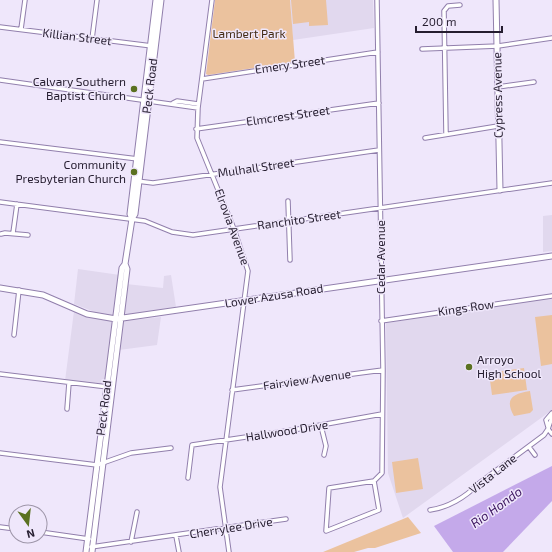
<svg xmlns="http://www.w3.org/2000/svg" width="552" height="552" viewBox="0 0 552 552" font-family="'Exo 2',sans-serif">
	<rect width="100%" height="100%" fill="#efe7fb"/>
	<!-- built -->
	<path fill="#e1d8ee" d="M290,0H373L374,28L293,40Z
		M552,215V251L543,252V216Z
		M78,269L120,275L115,317L100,314L74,304Z
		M171,275L176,307L123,315L126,284L163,288L164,276Z
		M552,298V410L403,518L388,473L386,323Z
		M74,311L93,318L114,322L106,386L65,381Z
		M161,317L157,345L119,350L123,321Z"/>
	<!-- green -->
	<path fill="#ebc29e" d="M215,0H290L295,62L208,75L206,74Z
		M291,0H326L328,25L309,26V22L293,24Z
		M552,315V364L541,366L535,317Z
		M524,368L527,390L492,395L489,373Z
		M530,391L533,410L530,413L514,416C504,398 513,394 530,391Z
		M418,458L423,489L396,493L392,462Z
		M408,517L421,533L375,548H368L354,552H323Z"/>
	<!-- water -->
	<path fill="#c4a9ea" d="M552,466V501L503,552H453L434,526Z"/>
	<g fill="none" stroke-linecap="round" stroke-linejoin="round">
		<defs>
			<path id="street" d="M212,0L198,108L197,138L234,229L248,271L220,487L229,552
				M0,27L152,46
				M21,29L25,0
				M92,39L97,0
				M422,49L498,46L552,38
				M202,79L378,52
				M0,80L198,108
				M498,87L534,82
				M173,103L177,101L198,104
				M196,129L379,103
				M446,133L444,11L448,6L460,5
				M425,138L498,126
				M0,142L138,159
				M137,181L153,183L379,150
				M288,201L290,260
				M0,202L145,221L172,232L193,235L552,183
				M13,233L17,204
				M1,234L5,233L28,235
				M381,321L552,296
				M14,335L19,290
				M0,374L108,387
				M232,390L383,370
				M67,409L69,383
				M321,426L326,446L324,455
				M548,427L546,420L552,413
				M548,429L552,434
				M529,447L535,455
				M0,453L97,465L131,453L171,448
				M188,478L192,445L293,430L382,414
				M374,481L382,473L383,370L377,0
				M374,481L379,510L326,531L329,488Z
				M430,510C447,508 466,497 478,484L544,435L548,429L552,417
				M0,527L16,529
				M40,532L89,539
				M176,536L179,552
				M131,542L137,512
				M91,547L286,519"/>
			<path id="secondary" d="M496,0L500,190
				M132,219L130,214L156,0
				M0,288L43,295L87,314L116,319L552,256
				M86,552L122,268L125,264L132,219L135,214L161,0
				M92,552L127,269L125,264"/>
		</defs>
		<!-- street casing -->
		<use href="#street" stroke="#917fac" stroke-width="5.5"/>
		<!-- secondary casing -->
		<use href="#secondary" stroke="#917fac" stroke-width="7"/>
		<!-- street -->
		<use href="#street" stroke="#fff" stroke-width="3.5"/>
		<!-- secondary -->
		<use href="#secondary" stroke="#fff" stroke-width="5"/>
	</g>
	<!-- markers -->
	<g fill="#5b7121" stroke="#efe7fb" stroke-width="1.5">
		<circle cx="134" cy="89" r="4"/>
		<circle cx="134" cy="172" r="4"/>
		<circle cx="469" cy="367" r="4"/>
	</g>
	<g text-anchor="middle" stroke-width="3" stroke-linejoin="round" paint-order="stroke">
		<!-- park labels -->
		<g font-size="12" fill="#442c15" stroke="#efe7fb">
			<text x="249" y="38">Lambert Park</text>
		</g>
		<!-- street labels -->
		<g font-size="12" fill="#251d2f" stroke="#efe7fb">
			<text transform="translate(77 37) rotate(7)" y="4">Killian Street</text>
			<text transform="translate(290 65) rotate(-8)" y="4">Emery Street</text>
			<text transform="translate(150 86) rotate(-83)" y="4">Peck Road</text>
			<text transform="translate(498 95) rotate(-91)" y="4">Cypress Avenue</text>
			<text transform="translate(288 116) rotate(-8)" y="4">Elmcrest Street</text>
			<text transform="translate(256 168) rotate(-8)" y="4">Mulhall Street</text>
			<text transform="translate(299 220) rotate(-8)" y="4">Ranchito Street</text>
			<text transform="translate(232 227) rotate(70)" y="4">Elrovia Avenue</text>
			<text transform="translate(381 257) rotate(-90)" y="4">Cedar Avenue</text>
			<text transform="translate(274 296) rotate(-9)" y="4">Lower Azusa Road</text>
			<text transform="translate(466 308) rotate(-8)" y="4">Kings Row</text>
			<text transform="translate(307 380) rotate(-8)" y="4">Fairview Avenue</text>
			<text transform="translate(104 408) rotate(-83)" y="4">Peck Road</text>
			<text transform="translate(287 431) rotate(-9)" y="4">Hallwood Drive</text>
			<text transform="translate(493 474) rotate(-38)" y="4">Vista Lane</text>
			<text transform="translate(231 528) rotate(-9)" y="4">Cherrylee Drive</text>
		</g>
		<!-- poi labels -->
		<g font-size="12" fill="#251d2f" stroke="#efe7fb" text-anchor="end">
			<text x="126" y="86">Calvary Southern<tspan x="126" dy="14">Baptist Church</tspan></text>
			<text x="126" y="169">Community<tspan x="126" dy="14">Presbyterian Church</tspan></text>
			<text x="477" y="364" text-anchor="start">Arroyo<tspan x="477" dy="14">High School</tspan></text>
		</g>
		<!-- water labels -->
		<g font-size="13" font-style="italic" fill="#3c1560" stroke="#efe7fb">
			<text transform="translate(496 507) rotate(-36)" y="5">Rio Hondo</text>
		</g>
	</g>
	<!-- north arrow -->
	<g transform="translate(28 524) rotate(165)"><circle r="19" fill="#efe7fb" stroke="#9e96a9"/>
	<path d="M0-3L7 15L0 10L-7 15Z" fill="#5b7121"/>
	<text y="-6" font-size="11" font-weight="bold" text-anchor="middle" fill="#251d2f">N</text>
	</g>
	<!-- scale -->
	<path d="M416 26v6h86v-6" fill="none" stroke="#251d2f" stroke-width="2"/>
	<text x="422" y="26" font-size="12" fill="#251d2f" stroke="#efe7fb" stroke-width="3" paint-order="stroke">200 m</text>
</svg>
